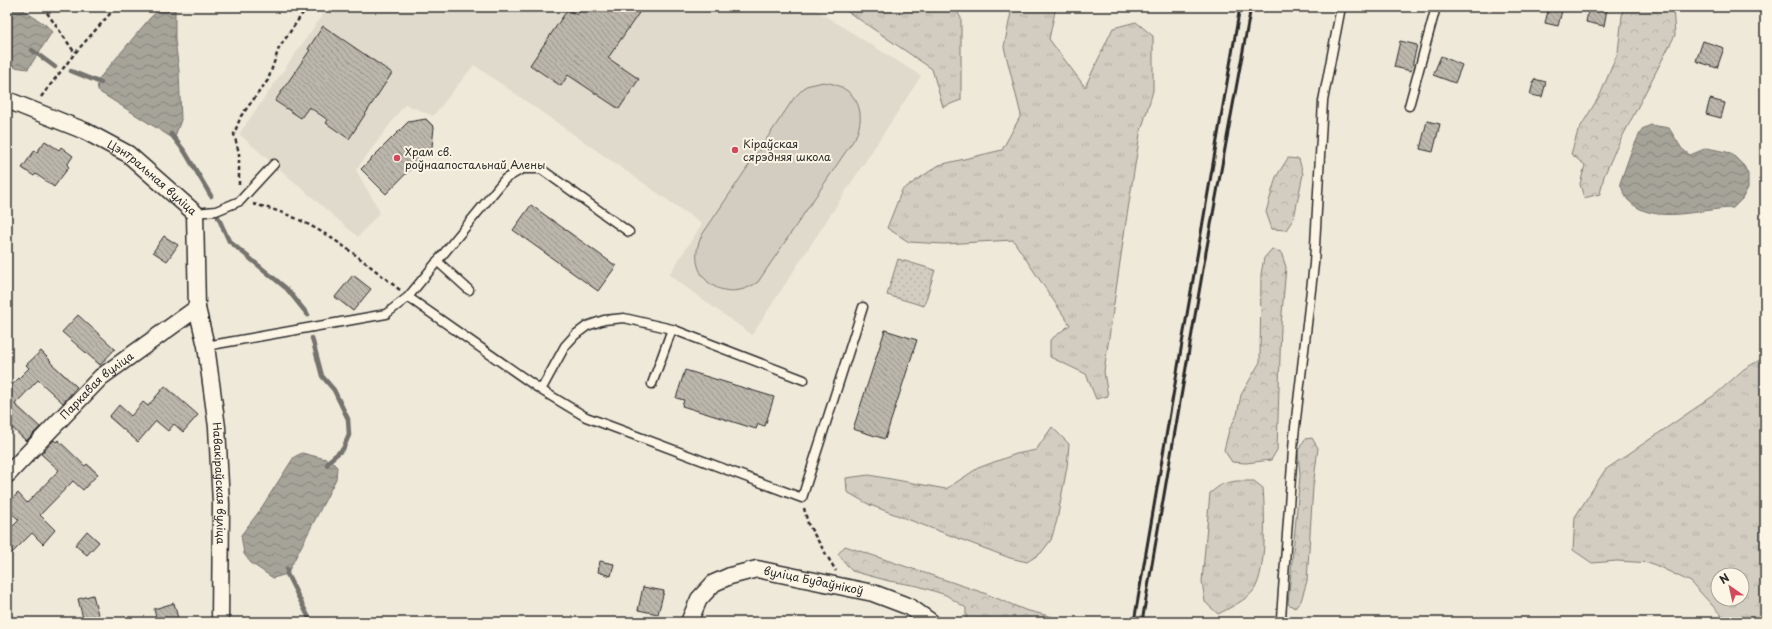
<svg xmlns="http://www.w3.org/2000/svg" width="1772" height="629" viewBox="0 0 1772 629" font-family="'Playpen Sans',sans-serif">
	<defs>
		<pattern id="grass-tufts" width="24" height="20" patternUnits="userSpaceOnUse"><rect width="24" height="20" fill="#d2cdc0"/><path d="M3 7l-1-3M5 7V3M7 7l1-3M15 17l-1-3M17 17v-4M19 17l1-3" fill="none" stroke="#b4b0a5"/></pattern>
		<pattern id="forest-crowns" width="20" height="18" patternUnits="userSpaceOnUse"><rect width="20" height="18" fill="#d2cdc0"/><path d="M2 6a3 3 0 1 1 6 0M12 15a3 3 0 1 1 6 0" fill="none" stroke="#b4b0a5"/></pattern>
		<pattern id="park-dots" width="8" height="8" patternUnits="userSpaceOnUse"><rect width="8" height="8" fill="#d2cdc0"/><path d="M2 2h.1M6 6h.1" fill="none" stroke="#b4b0a5" stroke-width="1.8" stroke-linecap="round"/></pattern>
		<pattern id="water-waves" width="16" height="10" patternUnits="userSpaceOnUse"><rect width="16" height="10" fill="#a6a399"/><path d="M0 5q4-4 8 0t8 0" fill="none" stroke="#87857d"/></pattern>
		<pattern id="building-back-hatch" width="6" height="6" patternUnits="userSpaceOnUse"><rect width="6" height="6" fill="#bcb7ac"/><path d="M-1 5l2 2M0 0l6 6M5-1l2 2" fill="none" stroke="#99958c"/></pattern>
	</defs>
	<rect width="100%" height="100%" fill="#efe9da"/>
	<filter id="ink" filterUnits="userSpaceOnUse"><feTurbulence type="fractalNoise" baseFrequency=".025" numOctaves="2"/><feDisplacementMap in="SourceGraphic" scale="8" xChannelSelector="R" yChannelSelector="G"/><feConvolveMatrix kernelMatrix="1 2 1 2 8 2 1 2 1" color-interpolation-filters="sRGB"/></filter>
	<g filter="url(#ink)">
		<!-- built -->
		<path fill="#e0dacc" d="M328,7H811L921,76L752,335L669,275L702,224L474,65L433,116L405,104L356,170L380,212L358,237L239,134Z"/>
		<!-- grass -->
		<path fill="url(#grass-tufts)" stroke="#7e7c76" fill-rule="evenodd" d="M841,7H954L961,18V100L943,107L932,69Z
			M1012,7H1056L1049,39L1085,87L1113,28L1136,22L1153,36V91L1140,134L1125,228L1104,372L1108,396L1096,399L1086,374L1050,357V340L1070,325L1013,240L944,244L909,242L887,228L902,190L939,165L1002,150L1021,115L1004,47Z
			M1765,357V622H1725L1721,615L1691,582L1651,563L1617,561L1592,563L1573,550L1575,517L1605,470L1716,394L1744,369ZM1718,575H1742V599H1718Z
			M1052,427L1069,444L1067,467L1057,520L1051,540L1041,553L1027,562L1010,558L870,505L847,492L846,478L869,475L946,489L978,468L1016,454L1036,450Z
			M1236,481H1254L1263,488C1265,512 1267,570 1254,590C1248,599 1228,609 1218,614L1205,602L1202,581L1210,493L1222,484Z"/>
		<!-- forest -->
		<path fill="url(#forest-crowns)" stroke="#7e7c76" d="M1623,7H1673L1675,35L1615,151L1604,176L1600,194L1584,198L1580,184L1585,165L1571,154L1578,131L1600,95L1618,52Z
			M1288,158L1299,159L1303,174L1294,218L1286,230L1272,229L1266,212L1276,177Z
			M1272,249L1281,252L1286,267L1281,325L1277,450L1271,460L1246,463L1232,462L1224,450L1229,430L1237,415L1241,395L1260,362L1261,274L1264,258Z
			M1312,438L1318,448L1313,487L1307,581L1301,601L1295,608L1288,604L1300,476L1298,451L1305,439Z
			M845,546L984,593L1025,610L1053,617L1059,622H966V608L946,595L918,586L889,581L852,571L838,554Z"/>
		<!-- park -->
		<path fill="url(#park-dots)" stroke="#7e7c76" d="M898,259L935,270L924,306L887,295Z"/>
		<!-- garden -->
		<path fill="#d2cdc0" stroke="#7e7c76" d="M823,82C854,85 869,110 855,138L758,282C722,307 682,275 702,235L794,98L806,86Z"/>
		<!-- water -->
		<path fill="url(#water-waves)" stroke="#75736d" d="M7,7H18L46,25L52,32L28,69L7,66Z
			M162,7H175V40L179,71L181,120L174,139L98,91L97,81L150,18Z
			M1651,125L1669,128L1682,149L1690,155L1707,148L1731,153L1744,166L1748,174V188L1742,199L1733,208C1702,208 1653,227 1628,200C1624,196 1622,188 1620,183L1631,152L1642,129Z
			M302,453L330,460L337,467L336,479L287,574L273,578L251,563L244,554L241,535L258,513L294,457Z"/>
		<g fill="none" stroke-linecap="round" stroke-linejoin="round">
			<!-- stream -->
			<path stroke="#75736d" stroke-width="4.5" d="M32,50L55,67
				M71,71L101,83
				M171,134L185,152L211,196
				M218,217L229,241L287,289L308,315
				M312,338L322,376L334,390L348,419L349,435L343,449L330,460L327,465
				M287,569V574L311,622"/>
		</g>
		<!-- building -->
		<path fill="url(#building-back-hatch)" stroke="#2b2b2b" d="M582,7H643L608,58L639,79L619,109L568,75L561,86L530,65L568,9L577,15Z
			M1549,7H1563L1558,26L1545,23Z
			M1589,7L1607,9L1604,26L1586,22Z
			M323,26L392,73L349,139L326,123L328,120L309,107L301,118L275,101L310,50L308,49Z
			M1400,41L1417,45L1411,71L1394,67Z
			M1703,41L1724,48L1717,68L1696,61Z
			M1441,56L1462,65L1455,83L1433,75Z
			M1534,79L1546,82L1542,97L1530,95Z
			M1710,99L1725,103L1721,118L1706,114Z
			M426,119L434,127L432,147L386,194L361,169L408,122Z
			M1427,121L1440,124L1433,152L1420,149Z
			M45,141L59,150L61,147L73,156L67,165L69,167L54,187L36,174L34,176L22,168L35,150L37,152Z
			M531,205L616,266L598,291L513,230Z
			M164,236L178,245L167,261L153,252Z
			M353,275L371,289L353,311L335,297Z
			M78,315L115,349L100,365L62,332Z
			M885,330L917,340L885,439L853,429Z
			M41,351L51,361L50,362L77,387L63,403L38,380L15,404L40,427L26,441L7,423V390L29,368L26,365Z
			M685,370L774,397L765,426L758,424L756,429L682,406L684,400L676,398Z
			M165,386L198,415L183,432L174,424L168,431L156,421L138,442L109,417L119,405L131,416L143,402L148,406Z
			M54,440L56,442L58,440L85,466L87,464L98,474L83,490L73,481L40,515L55,530L43,544L32,533L7,558V532L19,520L7,509V504L18,493L27,503L59,470L41,454Z
			M87,531L99,542L87,555L75,545Z
			M600,561L614,564L611,576L598,572Z
			M643,587L664,591L658,614L638,610Z
			M93,595L100,622H84L78,599Z
			M174,603L179,622H157L154,609Z"/>
		<g fill="none" stroke-linecap="round" stroke-linejoin="round">
			<defs>
				<path id="lane" d="M1409,106L1436,7
					M195,213L216,211L240,201L274,164
					M437,261L469,290
					M408,297L541,390L586,417L802,498L863,307
					M206,346L386,314L408,297L505,179L522,169H541L629,232
					M652,384L672,329
					M541,390L565,346L575,335L587,326L604,320L624,318L672,329L804,380
					M1280,622L1281,618L1294,436L1314,264L1323,101L1341,7"/>
				<g id="street">
					<path id="s1" d="M7,100L85,131L128,154L195,213L197,308L206,346L217,427L221,504L220,622"/>
					<path id="s2" d="M7,475L101,377L197,308"/>
					<path id="s3" d="M689,622L699,599L714,583L730,576L757,569L873,593L910,607L931,622"/>
				</g>
			</defs>
			<!-- lane casing -->
			<use href="#lane" stroke="#2b2b2b" stroke-width="11"/>
			<!-- street casing -->
			<use href="#street" stroke="#2b2b2b" stroke-width="19"/>
			<!-- path -->
			<path stroke="#2b2b2b" stroke-width="2.5" stroke-dasharray="4 3" stroke-linecap="butt" d="M43,7L75,53
				M41,97L75,53L116,7
				M239,185V153L234,134L241,116L268,80L279,48L307,7
				M253,204C314,218 352,252 400,290
				M804,508L808,524L836,571"/>
			<!-- lane -->
			<use href="#lane" stroke="#fcf5e5" stroke-width="8"/>
			<!-- street -->
			<use href="#street" stroke="#fcf5e5" stroke-width="16"/>
			<!-- rail -->
			<path stroke="#2b2b2b" stroke-width="3" d="M1134,622L1240,7
				M1142,622L1206,252L1251,7"/>
		</g>
	</g>
	<!-- markers -->
	<g fill="#d1495b" stroke="#fcf5e5" stroke-width="1.5">
		<circle cx="735" cy="150" r="4"/>
		<circle cx="397" cy="158" r="4"/>
	</g>
	<g text-anchor="middle" stroke-width="4" stroke-linejoin="round" paint-order="stroke">
		<!-- poi labels -->
		<g font-size="11" fill="#2b2b2b" stroke="#fcf5e5" text-anchor="start">
			<text x="743" y="148">Кіраўская<tspan x="743" dy="13">сярэдняя школа</tspan></text>
			<text x="405" y="156">Храм св.<tspan x="405" dy="13">роўнаапостальнай Алены</tspan></text>
		</g>
		<!-- street labels -->
		<g font-size="11" fill="#2b2b2b" stroke="#fcf5e5">
			<text dy="4" stroke="none"><textPath href="#s1" startOffset="166">Цэнтральная вуліца</textPath></text>
			<text dy="4" stroke="none"><textPath href="#s2" startOffset="127">Паркавая вуліца</textPath></text>
			<text dy="4" stroke="none"><textPath href="#s1" startOffset="494">Навакіраўская вуліца</textPath></text>
			<text dy="4" stroke="none"><textPath href="#s3" startOffset="150">вуліца Будаўнікоў</textPath></text>
		</g>
	</g>
	<!-- margin -->
	<rect width="1772" height="629" fill="none" stroke="#fcf5e5" stroke-width="24"/>
	<rect x="12" y="12" width="1748" height="605" fill="none" stroke="#2b2b2b" stroke-width="1.5" filter="url(#ink)"/>
	<!-- north arrow -->
	<g transform="translate(1730 587) rotate(326)"><circle r="19" fill="#fcf5e5" stroke="#a8a49b"/>
	<path d="M0-3L7 15L0 10L-7 15Z" fill="#d1495b"/>
	<text y="-6" font-size="11" font-weight="bold" text-anchor="middle" fill="#2b2b2b">N</text>
	</g>
</svg>
